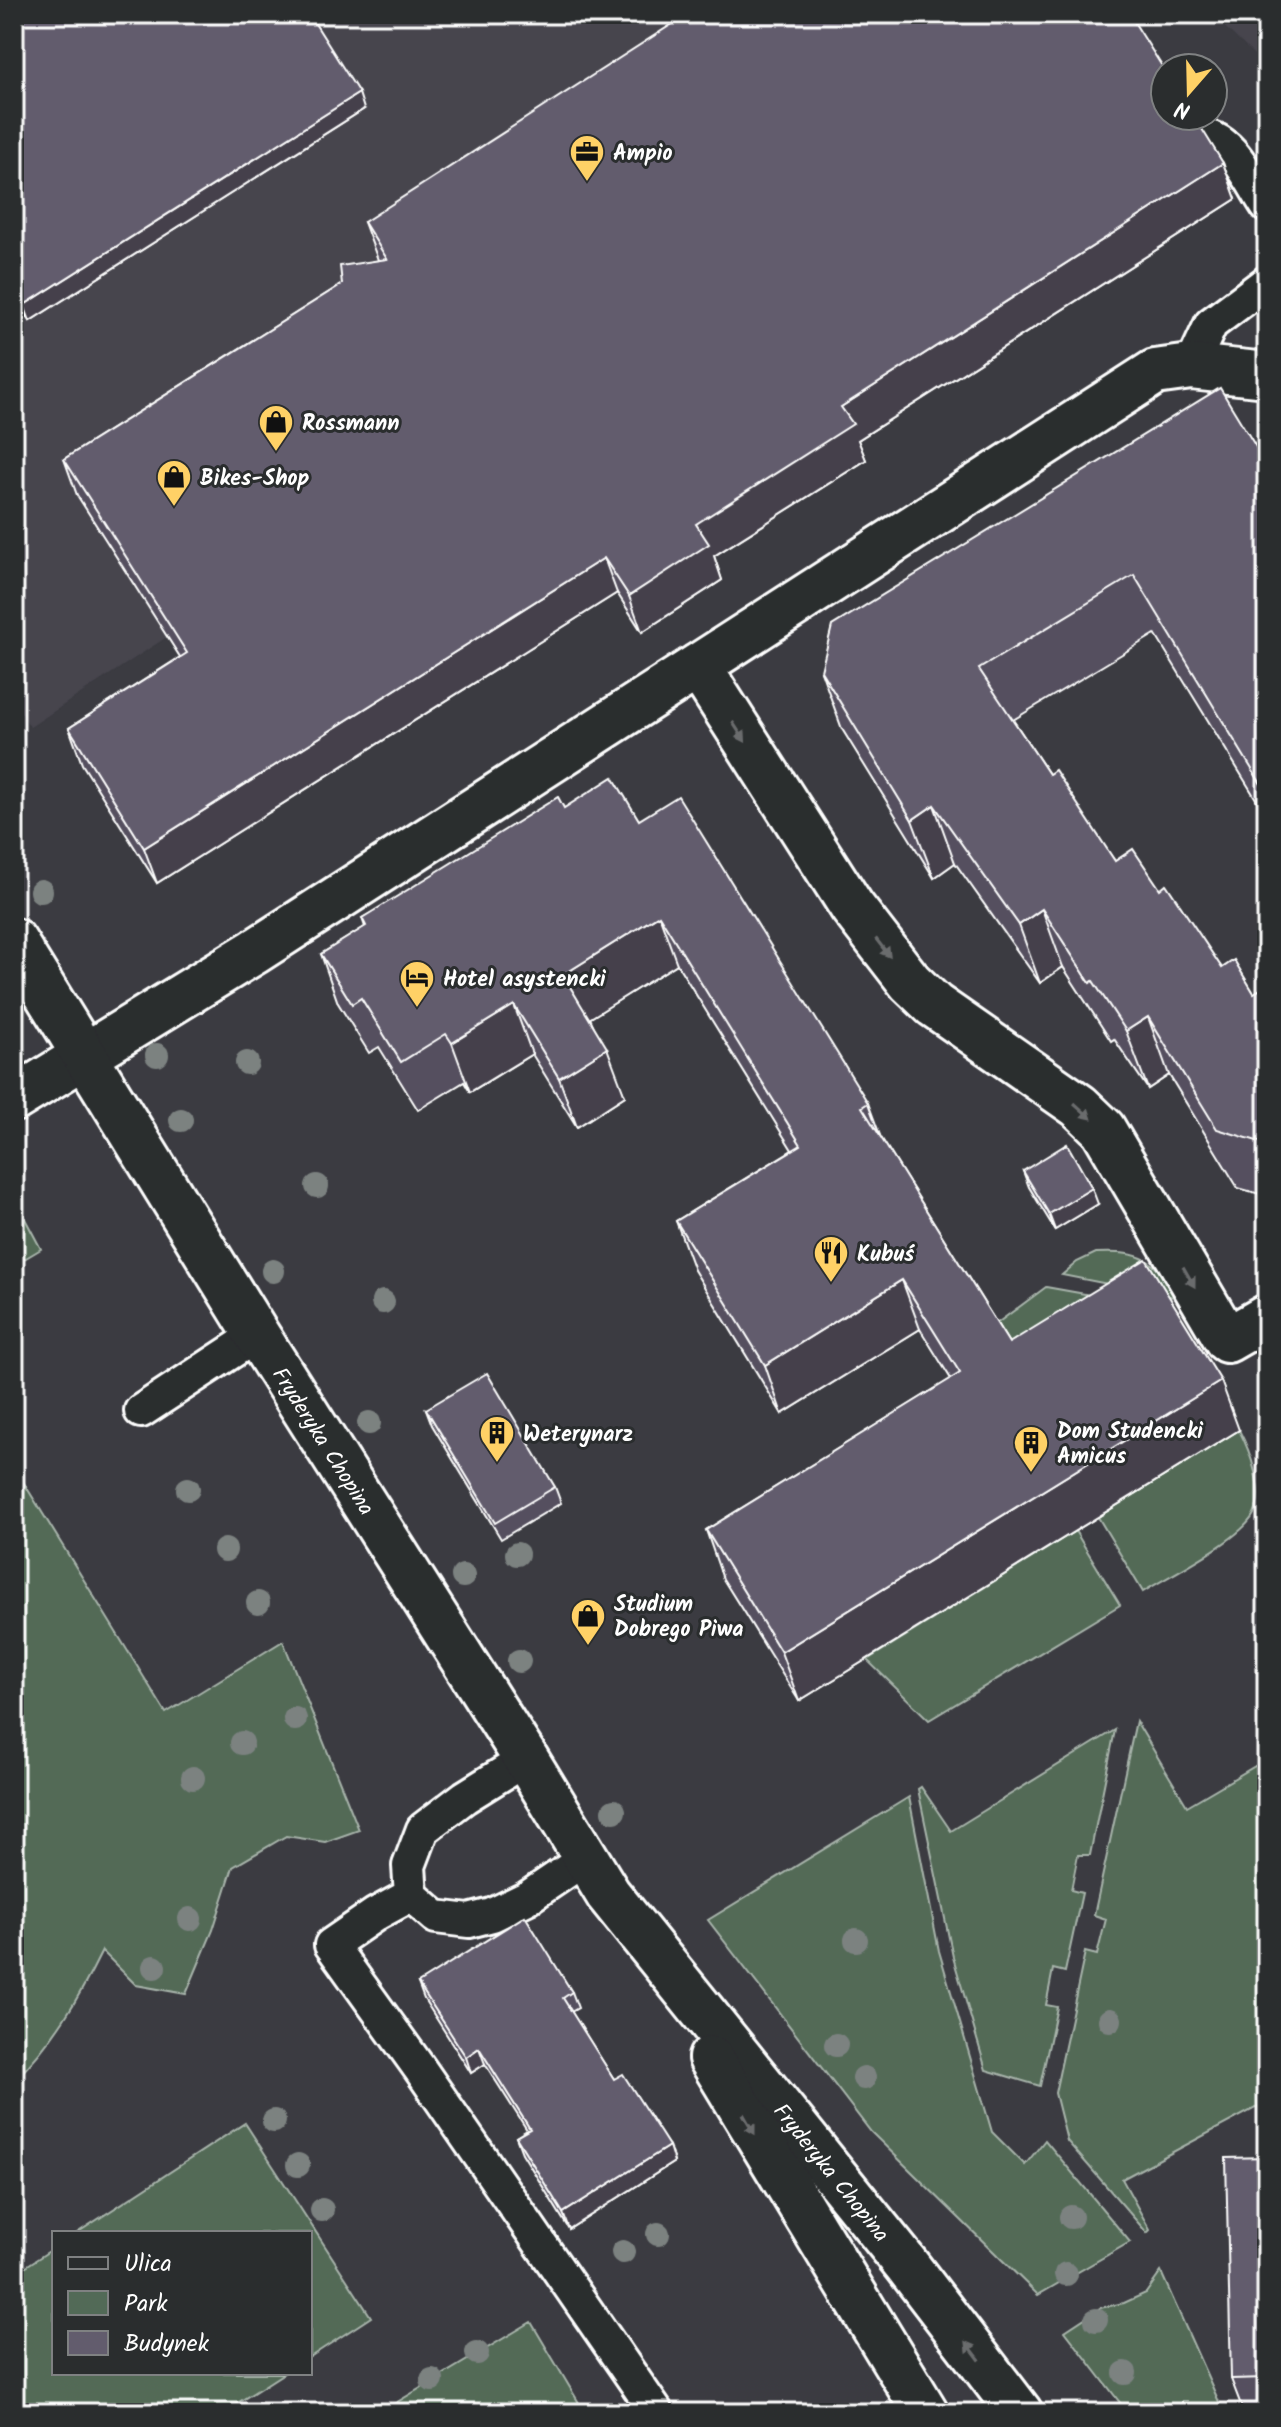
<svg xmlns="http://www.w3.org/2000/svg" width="1281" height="2427" viewBox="0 0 1281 2427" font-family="Kalam,sans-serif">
	<rect width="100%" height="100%" fill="#3b3b41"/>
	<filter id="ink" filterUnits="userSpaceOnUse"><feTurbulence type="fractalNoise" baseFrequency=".0125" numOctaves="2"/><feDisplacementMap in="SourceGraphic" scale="16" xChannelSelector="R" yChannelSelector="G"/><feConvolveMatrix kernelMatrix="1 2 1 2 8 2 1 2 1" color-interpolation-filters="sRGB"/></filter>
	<g filter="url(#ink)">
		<!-- built -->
		<path fill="#47454e" d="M14,14H1161L637,327L30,727L14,701Z
			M1211,14H1267V67Z"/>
		<!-- green -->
		<path fill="#526a57" stroke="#a8b4ab" stroke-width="2" d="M14,1198L41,1249L14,1265Z
			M1096,1253C1145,1251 1153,1259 1179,1298L1062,1275L1077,1262Z
			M1046,1287L1163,1308L1026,1392L988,1330Z
			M1239,1430C1250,1451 1265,1491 1254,1514C1241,1540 1170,1575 1143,1592L1098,1517Z
			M14,1467L166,1713L283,1641L359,1830L325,1842L286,1836L233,1867L213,1930L186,1994L136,1985L102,1951C78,2000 53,2042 14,2081Z
			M1069,1521L1120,1605L929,1720L867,1660L1053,1545Z
			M1136,1721L1187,1806L1267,1759V2102L1122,2179L1150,2230L1147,2233L1067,2141L1055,2093L1085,1952L1097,1955L1106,1919L1094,1915Z
			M1115,1730L1090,1855H1078L1071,1890L1082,1893L1065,1972L1053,1969L1046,2005L1057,2007L1040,2086L986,2070L953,1957L918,1789L921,1787L951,1831Z
			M909,1797L939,1951L992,2132L1025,2165L1045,2140L1130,2242L1038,2295L871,2132L708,1920Z
			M245,2123L371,2317L310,2357V2233H77Z
			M54,2248V2373H284L222,2413H14V2274Z
			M1161,2272L1224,2413H1128L1065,2331L1100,2308L1124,2303L1146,2293Z
			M531,2322L585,2413H379Z"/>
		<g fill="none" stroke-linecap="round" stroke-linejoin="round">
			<defs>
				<path id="service" d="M1196,135C1231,133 1250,181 1267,206
					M1191,367L1211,324L1267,282
					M141,1411L257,1335
					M526,1759L465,1797L423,1829L409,1866L411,1895L436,1917L469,1921L492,1915L527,1898L586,1858
					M411,1895L376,1914L331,1945L420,2069L657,2413"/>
				<path id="minor" d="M698,666L852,907L910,982L934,1005L1079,1106L1103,1129L1227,1340L1267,1317
					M14,1099L254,952L1155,372L1191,367L1267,375"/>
				<g id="tertiary">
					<path id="s1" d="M14,941L257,1335L526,1759L608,1894L906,2264L1020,2413"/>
					<path d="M711,2058L926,2413"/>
				</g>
			</defs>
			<!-- service casing -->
			<use href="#service" stroke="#fff" stroke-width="38"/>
			<!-- minor casing -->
			<use href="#minor" stroke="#fff" stroke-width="50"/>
			<!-- tertiary casing -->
			<use href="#tertiary" stroke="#fff" stroke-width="50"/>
			<!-- service -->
			<use href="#service" stroke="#2a2d2e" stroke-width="32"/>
			<!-- minor -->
			<use href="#minor" stroke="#2a2d2e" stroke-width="44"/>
			<!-- tertiary -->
			<use href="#tertiary" stroke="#2a2d2e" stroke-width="44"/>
		</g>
		<!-- trees -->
		<g fill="#7c8280">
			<circle cx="41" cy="891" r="12"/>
			<circle cx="157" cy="1055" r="12"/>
			<circle cx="247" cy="1063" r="12"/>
			<circle cx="181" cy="1120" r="12"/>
			<circle cx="317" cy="1186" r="12"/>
			<circle cx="273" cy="1271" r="12"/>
			<circle cx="383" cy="1302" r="12"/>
			<circle cx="369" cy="1423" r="12"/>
			<circle cx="188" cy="1489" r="12"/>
			<circle cx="225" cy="1550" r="12"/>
			<circle cx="517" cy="1554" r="12"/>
			<circle cx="463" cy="1576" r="12"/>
			<circle cx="258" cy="1603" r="12"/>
			<circle cx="519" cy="1661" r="12"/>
			<circle cx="295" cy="1719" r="12"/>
			<circle cx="242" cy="1743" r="12"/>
			<circle cx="193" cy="1778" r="12"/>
			<circle cx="614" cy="1811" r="12"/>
			<circle cx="190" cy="1919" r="12"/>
			<circle cx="856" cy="1940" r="12"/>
			<circle cx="154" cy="1967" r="12"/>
			<circle cx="1110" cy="2020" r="12"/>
			<circle cx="836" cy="2045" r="12"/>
			<circle cx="864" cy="2078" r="12"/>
			<circle cx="274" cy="2121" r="12"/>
			<circle cx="298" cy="2165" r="12"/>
			<circle cx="322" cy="2210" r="12"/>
			<circle cx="1071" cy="2217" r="12"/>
			<circle cx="658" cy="2234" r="12"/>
			<circle cx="623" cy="2252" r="12"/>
			<circle cx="1066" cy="2274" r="12"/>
			<circle cx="1096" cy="2320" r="12"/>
			<circle cx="477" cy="2353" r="12"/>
			<circle cx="1125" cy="2373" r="12"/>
			<circle cx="432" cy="2380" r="12"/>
		</g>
		<!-- wall -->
		<path fill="#544f5e" stroke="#fff" stroke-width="2" d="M14,14L364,109L30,321L14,296Z
			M1165,116H1185L1186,120L1223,163L1236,199L858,440L866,460L714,556L722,580L642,632L617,593L157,883L82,764L69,728L180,657L77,495L64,459L342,284L378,260L364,222Z
			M1267,465V817L1155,634L1013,720L1049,774L1115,861L1160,889L1222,968L1254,993L1267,994V1196L1238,1188L1169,1075L1148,1089L1114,1039L1111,1041L1063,967L1040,983L955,863L934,878L842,729L821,671Z
			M564,808L639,820L868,1103L881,1138L1009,1343L1239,1430L799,1701L723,1579L706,1530L951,1379L920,1329L782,1414L694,1270L676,1221L792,1150L677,964L590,1018L625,1096L577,1127L532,1054L470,1092L464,1082L418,1110L379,1047L369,1053L338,1003L321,954L365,927L362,918Z
			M1023,1171L1098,1204L1055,1230L1029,1187Z
			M426,1409L555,1487L561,1503L501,1539L432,1425Z
			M418,1983L572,1992L578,2008L571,2012L614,2079L669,2146L674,2162L569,2229L522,2153L516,2137L527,2130L485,2064L471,2073L424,1999Z
			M1267,2157V2413H1244L1231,2379Z"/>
		<!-- shaded-wall -->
		<path fill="#45404c" stroke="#fff" stroke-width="2" d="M359,93L364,109L30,321L24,305Z
			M1223,163L1236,199L858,440L866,460L714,556L722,580L642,632L629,596L696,524L841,407Z
			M604,558L617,593L157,883L144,848Z
			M934,805L955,863L934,878L912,820Z
			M1042,909L1063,967L1040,983L1019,925Z
			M659,915L677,964L581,1024L563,975Z
			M514,1005L532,1054L470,1092L452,1043Z
			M1148,1017L1169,1075L1148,1089L1126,1031Z
			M607,1048L625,1096L577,1127L559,1078Z
			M1092,1188L1098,1204L1055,1230L1049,1214Z
			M902,1280L920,1329L782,1414L765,1365Z
			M1221,1381L1239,1430L799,1701L781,1652Z
			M479,2048L485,2064L471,2073L466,2057Z
			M669,2146L674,2162L569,2229L563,2213Z"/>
		<!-- building -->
		<path fill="#625c6d" stroke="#fff" stroke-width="2" d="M14,14H309L359,93L24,305L14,289Z
			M688,14H1129L1165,71V116H1175L1199,124L1223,163L841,407L853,424L696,524L709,544L629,596L604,558L144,848L69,728L187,653L64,459L342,284L340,266L387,259L364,222Z
			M1220,388L1267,465V794L1134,575L979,669L1049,774L1055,770L1115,861L1133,849L1160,889L1166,884L1222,968L1234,960L1254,993L1262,988L1267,994V1138L1260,1142L1217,1129L1148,1017L1126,1031L1093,981L1090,983L1042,909L1019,925L934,805L912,820L821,671L832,626Z
			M613,777L639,820L678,796L868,1103L862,1107L1009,1343L1146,1259L1221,1381L781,1652L706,1530L960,1373L902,1280L765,1365L676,1221L801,1145L659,915L563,975L607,1048L559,1078L514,1005L452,1043L446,1034L401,1062L361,998L352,1004L321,954L366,926L362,918L558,797L564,808Z
			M1067,1144L1092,1188L1049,1214L1023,1171Z
			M487,1373L555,1487L495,1523L426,1409Z
			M525,1916L572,1992L563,1998L614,2079L623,2074L669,2146L563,2213L516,2137L530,2129L479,2048L466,2057L418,1983Z
			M1267,2157V2378L1231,2379L1226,2158Z"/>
		<!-- one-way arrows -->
		<defs><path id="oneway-solid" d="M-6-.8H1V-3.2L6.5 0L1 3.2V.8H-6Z" transform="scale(2)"/></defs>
		<g fill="#6a6c6d">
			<use href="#oneway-solid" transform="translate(739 732) rotate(57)"/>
			<use href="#oneway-solid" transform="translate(883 948) rotate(52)"/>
			<use href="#oneway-solid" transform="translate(1083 1111) rotate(42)"/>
			<use href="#oneway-solid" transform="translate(1189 1277) rotate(60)"/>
			<use href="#oneway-solid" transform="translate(749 2124) rotate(60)"/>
			<use href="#oneway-solid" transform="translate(973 2351) rotate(-127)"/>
		</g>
	</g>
	<!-- icons -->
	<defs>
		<symbol id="office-pin" viewBox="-11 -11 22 30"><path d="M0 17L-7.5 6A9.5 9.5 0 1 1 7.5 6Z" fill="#ffd166" stroke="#2a2d2e"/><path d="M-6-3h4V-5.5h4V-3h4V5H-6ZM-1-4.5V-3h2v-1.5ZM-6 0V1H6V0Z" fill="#111"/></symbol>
		<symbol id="shop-pin" viewBox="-11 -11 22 30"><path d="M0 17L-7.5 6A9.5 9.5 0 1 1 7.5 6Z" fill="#ffd166" stroke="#2a2d2e"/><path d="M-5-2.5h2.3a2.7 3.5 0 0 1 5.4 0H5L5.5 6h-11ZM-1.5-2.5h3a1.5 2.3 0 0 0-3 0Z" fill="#111"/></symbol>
		<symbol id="hotel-pin" viewBox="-11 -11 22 30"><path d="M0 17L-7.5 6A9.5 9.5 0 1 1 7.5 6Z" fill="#ffd166" stroke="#2a2d2e"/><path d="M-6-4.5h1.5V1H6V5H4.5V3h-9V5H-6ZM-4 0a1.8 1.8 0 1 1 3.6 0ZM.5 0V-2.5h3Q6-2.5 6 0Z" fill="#111"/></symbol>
		<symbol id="restaurant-pin" viewBox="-11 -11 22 30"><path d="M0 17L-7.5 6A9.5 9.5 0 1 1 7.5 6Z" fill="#ffd166" stroke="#2a2d2e"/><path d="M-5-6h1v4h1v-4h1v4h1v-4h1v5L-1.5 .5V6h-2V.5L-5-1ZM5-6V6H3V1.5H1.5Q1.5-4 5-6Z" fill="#111"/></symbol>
		<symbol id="building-pin" viewBox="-11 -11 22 30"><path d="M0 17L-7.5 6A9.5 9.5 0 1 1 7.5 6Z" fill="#ffd166" stroke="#2a2d2e"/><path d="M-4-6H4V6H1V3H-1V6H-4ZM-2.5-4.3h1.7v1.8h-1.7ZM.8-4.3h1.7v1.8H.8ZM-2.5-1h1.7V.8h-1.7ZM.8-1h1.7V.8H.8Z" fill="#111"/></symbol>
	</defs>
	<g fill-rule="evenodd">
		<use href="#office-pin" x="567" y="132" width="40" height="54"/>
		<use href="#shop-pin" x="256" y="402" width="40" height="54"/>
		<use href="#shop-pin" x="154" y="457" width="40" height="54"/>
		<use href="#hotel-pin" x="397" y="958" width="40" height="54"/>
		<use href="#restaurant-pin" x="811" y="1233" width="40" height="54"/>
		<use href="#building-pin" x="477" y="1413" width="40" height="54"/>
		<use href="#building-pin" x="1011" y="1423" width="40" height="54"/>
		<use href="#shop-pin" x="568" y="1596" width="40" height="54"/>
	</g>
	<g text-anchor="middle" stroke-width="6" stroke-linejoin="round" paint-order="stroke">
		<!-- poi labels -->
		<g font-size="22" font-weight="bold" fill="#fff" stroke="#2a2d2e" text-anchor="start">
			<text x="613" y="160">Ampio</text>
			<text x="302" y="430">Rossmann</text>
			<text x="200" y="485">Bikes-Shop</text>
			<text x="443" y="986">Hotel asystencki</text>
			<text x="857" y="1261">Kubuś</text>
			<text x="1057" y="1438">Dom Studencki<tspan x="1057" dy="25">Amicus</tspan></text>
			<text x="523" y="1441">Weterynarz</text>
			<text x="614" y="1611">Studium<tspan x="614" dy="25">Dobrego Piwa</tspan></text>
		</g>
		<!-- street labels -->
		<g font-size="22" fill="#fff" stroke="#2a2d2e">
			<text dy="8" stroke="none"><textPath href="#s1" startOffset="588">Fryderyka Chopina</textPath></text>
			<text dy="8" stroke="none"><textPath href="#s1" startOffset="1480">Fryderyka Chopina</textPath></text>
		</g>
	</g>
	<!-- margin -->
	<rect width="1281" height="2427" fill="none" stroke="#2a2d2e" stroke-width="48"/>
	<rect x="24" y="24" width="1233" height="2379" fill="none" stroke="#fff" stroke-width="3" filter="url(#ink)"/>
	<!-- legend -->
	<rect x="52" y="2231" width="260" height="144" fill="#2a2d2e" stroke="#7f8182" stroke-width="2"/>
	<rect x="68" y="2257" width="40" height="12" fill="#2a2d2e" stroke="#7f8182" stroke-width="2"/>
	<text x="124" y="2271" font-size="24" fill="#ffffff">Ulica</text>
	<rect x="68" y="2291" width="40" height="24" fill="#526a57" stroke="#7f8182" stroke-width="2"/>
	<text x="124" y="2311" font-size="24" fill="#ffffff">Park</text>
	<rect x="68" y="2331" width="40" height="24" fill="#625c6d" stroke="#7f8182" stroke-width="2"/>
	<text x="124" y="2351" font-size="24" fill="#ffffff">Budynek</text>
	<!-- north arrow -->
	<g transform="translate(1189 92) rotate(200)"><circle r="38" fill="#2a2d2e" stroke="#7f8182" stroke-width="2"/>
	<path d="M0-6L14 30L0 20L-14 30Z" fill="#ffd166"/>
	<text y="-12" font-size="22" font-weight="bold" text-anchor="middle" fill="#ffffff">N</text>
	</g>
</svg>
